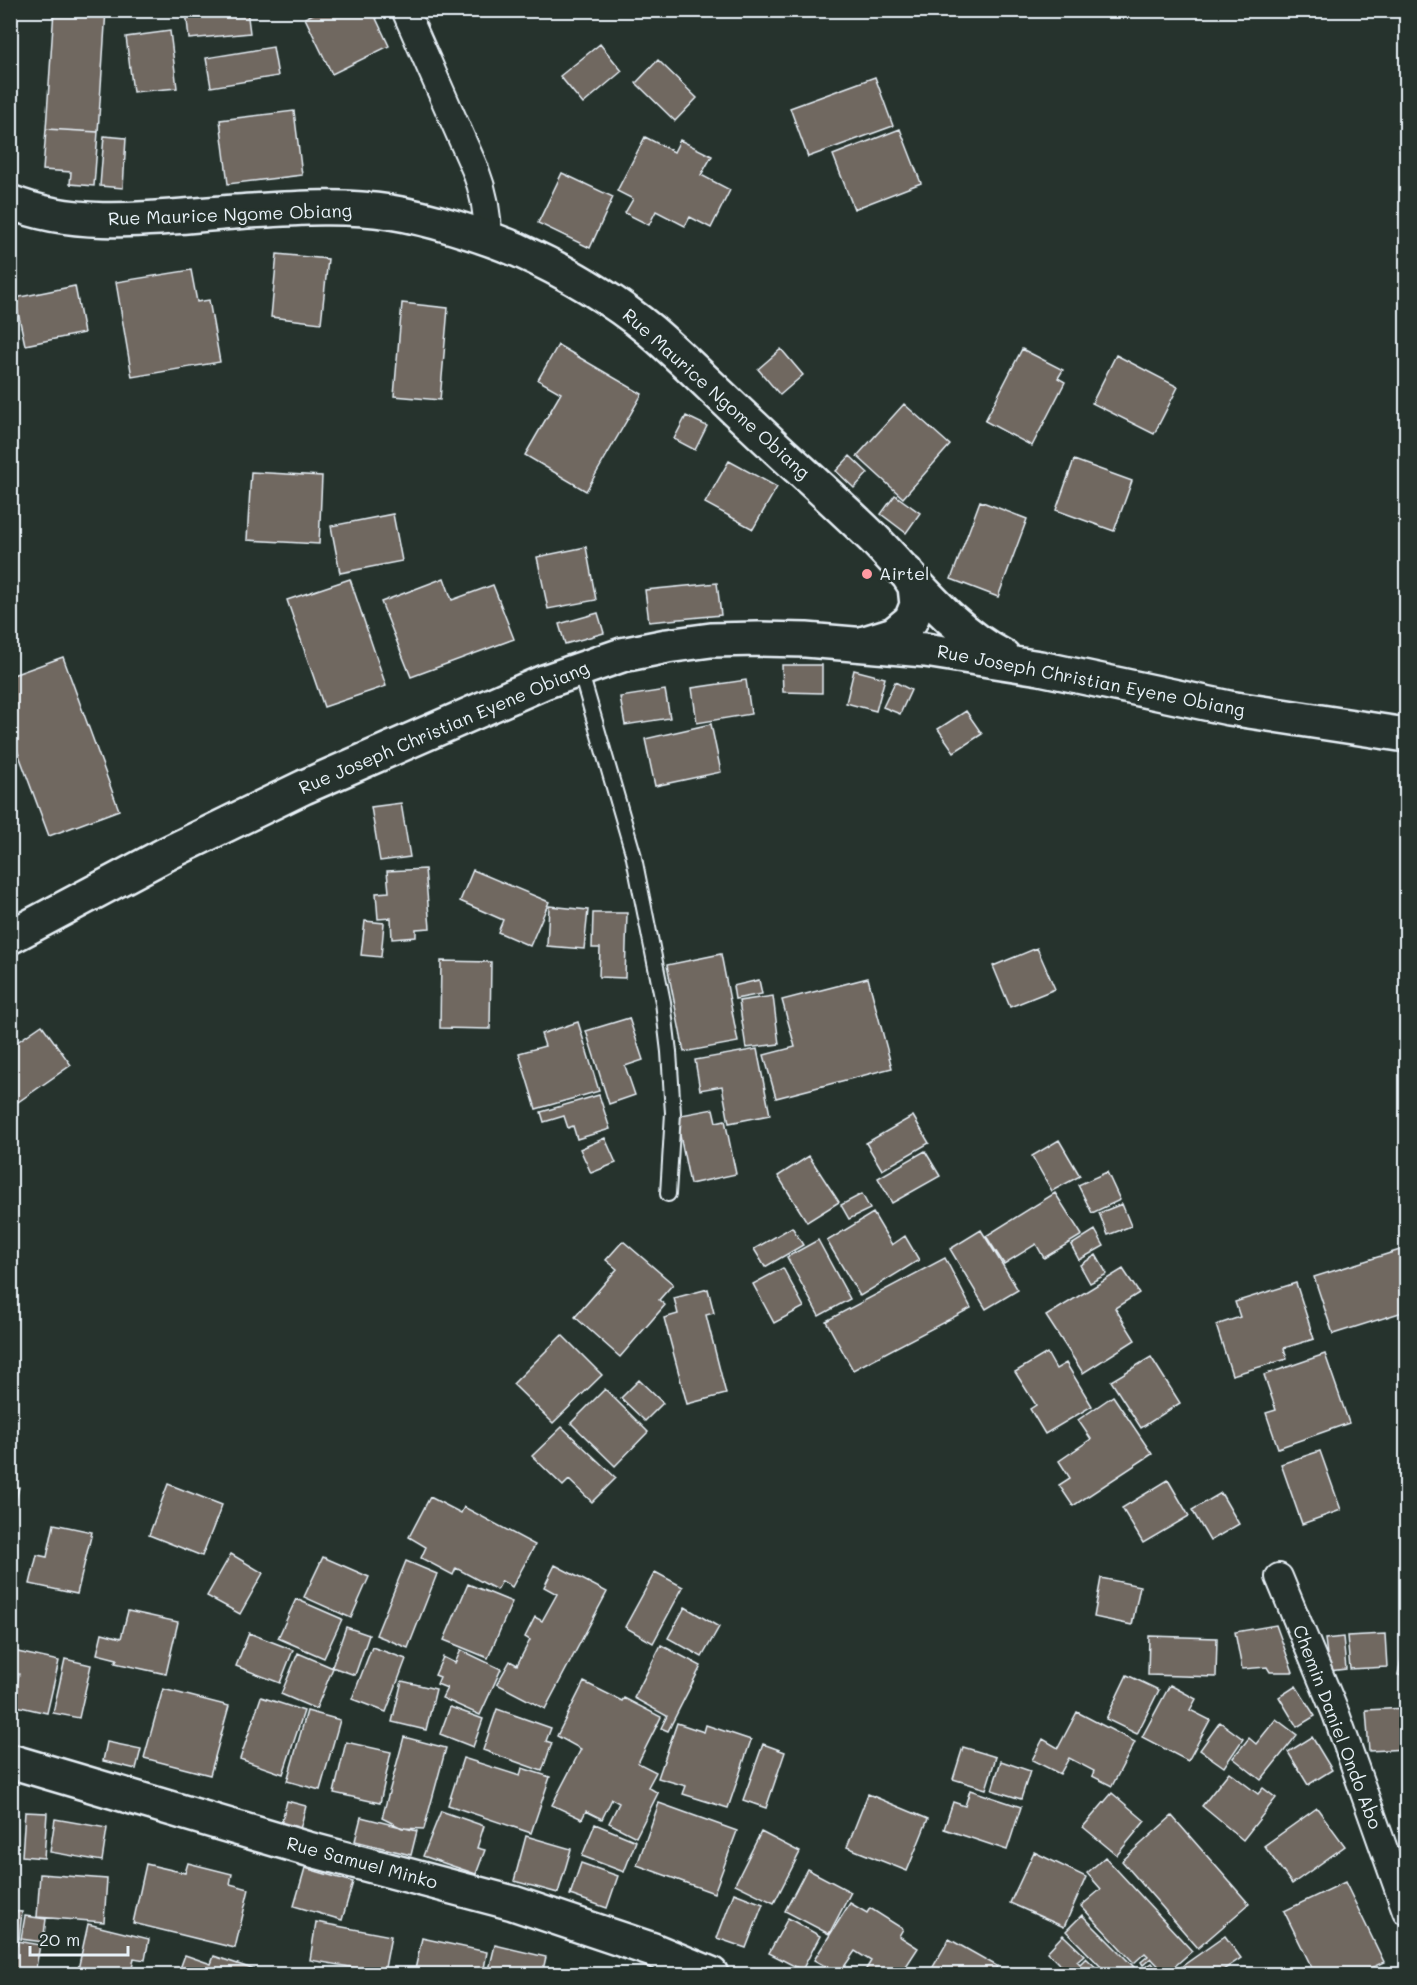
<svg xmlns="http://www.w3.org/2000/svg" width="1417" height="1985" viewBox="0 0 1417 1985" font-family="Mali,sans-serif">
	<rect width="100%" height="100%" fill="#26332d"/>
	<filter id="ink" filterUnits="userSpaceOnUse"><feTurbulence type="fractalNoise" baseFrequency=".0167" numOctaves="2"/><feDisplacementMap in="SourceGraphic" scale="12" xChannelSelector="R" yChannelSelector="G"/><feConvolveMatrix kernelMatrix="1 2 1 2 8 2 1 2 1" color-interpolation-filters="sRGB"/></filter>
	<g filter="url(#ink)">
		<!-- building -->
		<path fill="#706761" stroke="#e8f1f8" stroke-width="1.5" d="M54,10H106L98,132L46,129Z
			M186,10H247L250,33L189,39Z
			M321,10H372L389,46L332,74L305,18Z
			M170,31L177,88L133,92L126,37Z
			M600,44L622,71L583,104L560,76Z
			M273,47L278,76L211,87L206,58Z
			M658,60L697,98L675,121L636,83Z
			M875,77L893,126L808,157L790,108Z
			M294,111L302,175L228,184L220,120Z
			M46,129L98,132L94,186L70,184L71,172L43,170Z
			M900,129L921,183L854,209L833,155Z
			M104,136L126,138L123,188L100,186Z
			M645,137L674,152L680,140L712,156L701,175L730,190L711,228L690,217L685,226L656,211L649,225L625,213L633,199L617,191Z
			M562,173L613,197L590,248L538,223Z
			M277,254L328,259L321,323L271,317Z
			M191,270L197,302L209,300L220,362L132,377L116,282Z
			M75,286L84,333L25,345L15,298Z
			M402,303L448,308L440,400L394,396Z
			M558,345L642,394L586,491L525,455L561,393L538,380Z
			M781,349L803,375L780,395L758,369Z
			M1022,349L1063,370L1058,378L1065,382L1032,446L985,421Z
			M1116,355L1178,387L1154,434L1092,403Z
			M904,404L950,445L903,498L857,456Z
			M686,416L707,426L695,450L674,439Z
			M850,456L868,473L854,488L836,471Z
			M1074,460L1132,481L1114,531L1056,510Z
			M729,461L777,487L753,529L705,503Z
			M251,472L322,476L319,544L247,540Z
			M895,495L920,513L906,533L881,514Z
			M980,501L1027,519L998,597L951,579Z
			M393,514L402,561L340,573L331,526Z
			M586,547L596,600L548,609L537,557Z
			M444,578L452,600L493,585L514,639L411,677L381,602Z
			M350,579L386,686L324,707L287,600Z
			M717,583L721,615L649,622L645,590Z
			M598,613L604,633L565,644L559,624Z
			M63,657L119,810L49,836L10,731V676Z
			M782,665H822V693L783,692Z
			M854,670L885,678L876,711L846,703Z
			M746,680L751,714L697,723L692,688Z
			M895,682L911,690L900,714L883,707Z
			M665,690L670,718L625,725L620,697Z
			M966,711L982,734L954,752L938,729Z
			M711,724L721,772L655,786L645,739Z
			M401,803L410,857L380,861L371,807Z
			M425,869L430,928L416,929V937L392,939L391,918L378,919L376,893L389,892L387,871Z
			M473,870L549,902L530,946L498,932L503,920L460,901Z
			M549,906L588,910L584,949L547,946Z
			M593,913H627L625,978L599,977L600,948H592Z
			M365,921L384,923L381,957L361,955Z
			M1037,948L1055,989L1010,1007L993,966Z
			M721,954L738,1042L684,1052L667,965Z
			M441,961L491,962L490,1029L440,1028Z
			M868,978L892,1068L776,1098L764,1055L795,1047L782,1000Z
			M759,980L762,994L735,999L733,986Z
			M773,996L779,1044L746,1048L739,1001Z
			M629,1018L643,1060L625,1066L635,1095L609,1104L586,1031Z
			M578,1022L599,1091L536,1109L519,1053L545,1046L541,1034Z
			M42,1025L71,1065L18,1102L10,1092V1047Z
			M757,1049L770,1115L729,1123L722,1086L700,1090L695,1060Z
			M599,1095L610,1129L577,1139L573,1126L568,1128L564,1116L544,1122L541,1112Z
			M713,1109L716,1122L725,1120L736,1174L690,1184L676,1116Z
			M913,1116L929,1143L882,1170L866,1143Z
			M605,1138L616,1163L591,1173L580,1149Z
			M1059,1140L1080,1176L1052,1191L1032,1156Z
			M925,1151L940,1176L892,1203L878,1178Z
			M809,1156L839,1202L807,1222L778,1176Z
			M1107,1172L1120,1200L1092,1213L1078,1185Z
			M1055,1193L1082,1235L1044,1258L1036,1244L1004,1264L986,1236Z
			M862,1194L870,1209L849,1219L841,1205Z
			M1122,1204L1131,1226L1108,1235L1099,1213Z
			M873,1213L892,1245L905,1236L919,1260L860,1296L827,1241Z
			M792,1227L803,1245L765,1267L754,1249Z
			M981,1230L1018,1290L986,1309L950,1249Z
			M1095,1230L1104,1246L1079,1260L1071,1245Z
			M818,1240L850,1299L819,1316L787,1257Z
			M623,1241L673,1284L659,1300L665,1305L620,1357L575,1317L617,1269L606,1260Z
			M1400,1250L1406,1270V1311L1333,1334L1314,1277Z
			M1096,1255L1107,1274L1090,1283L1080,1265Z
			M945,1258L971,1308L853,1370L826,1321Z
			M783,1268L804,1307L774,1323L753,1284Z
			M1123,1269L1139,1293L1115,1308L1135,1340L1083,1373L1046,1316Z
			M1296,1283L1314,1339L1284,1348L1287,1359L1232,1375L1216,1325L1240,1317L1235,1302Z
			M708,1289L714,1313L706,1315L726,1394L687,1404L664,1318L678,1314L674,1298Z
			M562,1335L602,1375L553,1423L513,1384Z
			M1047,1353L1056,1369L1066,1363L1092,1406L1045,1434L1030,1409L1036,1405L1015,1372Z
			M1325,1354L1349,1423L1278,1448L1266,1413L1276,1410L1264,1375Z
			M1151,1357L1180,1403L1141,1428L1111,1381Z
			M639,1380L663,1403L645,1421L621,1398Z
			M605,1389L648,1432L615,1466L571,1423Z
			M1113,1396L1152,1454L1073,1506L1059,1485L1070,1478L1059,1461L1091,1439L1078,1420Z
			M562,1427L616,1478L592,1502L569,1480L563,1486L532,1456Z
			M1320,1451L1341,1510L1302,1524L1281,1464Z
			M1168,1480L1189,1516L1143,1543L1122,1508Z
			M168,1484L222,1505L202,1556L149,1535Z
			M10,1485L19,1487L12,1516H10Z
			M1221,1493L1239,1524L1210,1541L1192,1510Z
			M430,1497L461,1513L464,1507L535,1545L512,1587L502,1581L497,1590L456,1568L453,1575L421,1558L426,1547L409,1537Z
			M54,1524L92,1532L77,1594L30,1584L37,1555L47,1557Z
			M231,1554L263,1573L240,1614L207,1596Z
			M323,1557L369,1577L351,1618L304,1597Z
			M406,1561L437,1574L408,1648L376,1635Z
			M555,1565L607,1592L545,1709L497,1684L510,1661L517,1665L530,1640L525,1637L535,1617L542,1621L557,1594L544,1587Z
			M655,1572L683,1587L653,1643L625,1627Z
			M1101,1578L1140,1586L1132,1625L1094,1617Z
			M468,1584L512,1602L488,1658L444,1640Z
			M296,1599L342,1619L324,1658L278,1638Z
			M685,1607L719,1627L702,1657L668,1638Z
			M128,1611L178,1622L166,1674L115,1663L117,1659L97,1654L102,1633L121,1638Z
			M1276,1625L1293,1672H1270L1267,1667L1242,1669L1235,1632Z
			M346,1627L369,1635L355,1675L332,1667Z
			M249,1633L293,1650L280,1683L236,1666Z
			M1406,1633V1677L1398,1675Z
			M1385,1634L1387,1667L1350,1669L1347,1636Z
			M1149,1636L1217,1638L1216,1677L1148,1675Z
			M1343,1637L1346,1669L1329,1671L1325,1639Z
			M661,1645L701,1666L668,1731L661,1728L667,1716L634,1698Z
			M372,1647L406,1659L386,1712L352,1699Z
			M461,1650L501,1669L480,1715L442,1698L447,1688L437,1684L440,1677L435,1675L443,1657L455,1663Z
			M13,1651L59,1661L47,1713L12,1705L19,1674L10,1671Z
			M298,1653L333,1668L316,1709L281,1694Z
			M65,1659L91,1665L79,1718L53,1713Z
			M1127,1675L1159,1690L1137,1734L1106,1719Z
			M402,1681L436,1689L426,1730L392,1722Z
			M584,1682L622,1701L624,1698L661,1717L638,1763L656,1772L648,1787L658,1793L636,1837L609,1823L619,1803L612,1799L602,1819L586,1811L582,1819L552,1805L581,1749L557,1736Z
			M1170,1685L1196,1699L1190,1710L1210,1720L1188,1761L1142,1737Z
			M1296,1686L1315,1716L1297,1727L1279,1697Z
			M163,1689L229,1706L210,1775L144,1758Z
			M261,1697L304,1711L283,1774L240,1759Z
			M450,1707L483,1719L473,1747L440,1734Z
			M1406,1708V1749L1369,1751L1366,1710Z
			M497,1709L551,1728L546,1741L552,1743L542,1771L483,1750Z
			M307,1711L340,1720L320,1790L287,1781Z
			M1077,1712L1135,1742L1112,1786L1092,1776L1094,1771L1069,1758L1060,1774L1032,1760L1043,1739L1058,1748Z
			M1276,1719L1297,1735L1261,1780L1233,1758L1249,1738L1256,1744Z
			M1220,1722L1243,1739L1224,1767L1200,1750Z
			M677,1723L704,1732L706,1725L751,1740L728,1808L683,1794L686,1786L658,1778Z
			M404,1737L446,1748L424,1829L402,1828L382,1818Z
			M1312,1737L1332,1770L1308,1785L1288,1752Z
			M107,1742L141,1749L136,1769L103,1761Z
			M346,1742L391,1752L380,1803L334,1793Z
			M763,1744L785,1752L766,1808L743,1800Z
			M963,1747L996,1757L986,1789L953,1779Z
			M463,1758L520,1776L522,1768L550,1777L531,1833L448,1805Z
			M1001,1761L1030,1771L1021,1799L992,1790Z
			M1229,1772L1258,1794L1263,1788L1276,1798L1243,1840L1202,1806Z
			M970,1790L1021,1807L1007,1850L944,1829L953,1802L965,1806Z
			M1112,1793L1145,1821L1117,1855L1083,1827Z
			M868,1794L928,1819L907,1871L847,1847Z
			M287,1801L306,1806L299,1833L280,1828Z
			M659,1803L737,1831L714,1893L637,1865Z
			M1317,1808L1345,1846L1292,1884L1264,1846Z
			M441,1811L484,1826L477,1848L485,1850L476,1874L423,1856Z
			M25,1812L47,1813L44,1858L22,1856Z
			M1172,1816L1249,1904L1198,1948L1122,1861Z
			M361,1817L417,1831L411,1855L355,1841Z
			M55,1819L107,1828L102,1861L50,1852Z
			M595,1824L636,1841L624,1872L582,1856Z
			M761,1832L800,1852L774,1903L735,1884Z
			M526,1836L571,1849L558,1893L514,1881Z
			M1034,1852L1086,1877L1064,1927L1010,1903Z
			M1105,1857L1192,1951L1166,1974L1151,1958L1143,1965L1141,1962L1148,1956L1145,1953L1134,1963L1081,1906L1101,1889L1087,1873Z
			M188,1863L232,1874L230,1884L249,1889L235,1948L133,1923L146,1864L185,1873Z
			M581,1863L618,1876L607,1908L570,1895Z
			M305,1868L353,1882L342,1920L294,1906Z
			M807,1869L851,1892L829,1934L785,1911Z
			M40,1874L107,1879L104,1922L37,1917Z
			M1345,1882L1384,1962L1358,1974H1315L1284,1911Z
			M734,1893L763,1904L746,1948L717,1938Z
			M850,1903L867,1913L870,1908L903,1929L899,1936L918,1948L901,1974H863L871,1961L855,1951L839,1974L814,1960Z
			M10,1911L22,1912L19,1939L10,1938Z
			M1082,1915L1134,1967L1126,1974H1108L1066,1931Z
			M25,1916L46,1919L43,1942L21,1939Z
			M788,1918L820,1936L802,1970L769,1953Z
			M316,1922L391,1936L384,1973L310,1960Z
			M88,1924L149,1939L145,1960L134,1958L131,1974H77Z
			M1063,1935L1084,1955L1077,1961L1080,1964L1086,1958L1103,1974H1069L1047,1952Z
			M1225,1936L1241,1958L1217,1974H1171Z
			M422,1938L487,1952L483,1974H414Z
			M949,1939L997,1966L993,1974H929Z
			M17,1941L40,1945L35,1973L24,1970L23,1974H10V1944L17,1945Z
			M495,1945L546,1957L542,1974H488Z
			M185,1955L211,1964L214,1956L264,1973L178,1974Z
			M1152,1963L1160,1974H1136Z"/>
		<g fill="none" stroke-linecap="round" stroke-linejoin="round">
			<defs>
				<path id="lane" d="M580,670L633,853L663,1002L669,1052L673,1113L668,1194"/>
				<path id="street" d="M405,10L475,169C484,192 488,213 488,238
					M1279,1577L1336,1714L1406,1911"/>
				<path id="secondary" d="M10,202C81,231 161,217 234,212C285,209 340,204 390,212C429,218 482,235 518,250C565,271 612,299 651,331C686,361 719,395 753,426C792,463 833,499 872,537C913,578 951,630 1004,657
					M865,643L894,634L911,620L917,605L915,586L906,572
					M10,937L168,853L304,787L544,682L622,655L667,646L711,640L759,639L806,640L925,650L1040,668L1229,708L1406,735
					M10,1761L308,1849L513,1903L653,1950L711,1974"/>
			</defs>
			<!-- lane casing -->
			<use href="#lane" stroke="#e8f1f8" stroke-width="18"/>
			<!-- street casing -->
			<use href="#street" stroke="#e8f1f8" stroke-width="30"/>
			<!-- secondary casing -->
			<use href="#secondary" stroke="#e8f1f8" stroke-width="38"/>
			<!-- lane -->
			<use href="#lane" stroke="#26332d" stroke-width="14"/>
			<!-- street -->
			<use href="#street" stroke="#26332d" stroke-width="26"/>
			<!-- secondary -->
			<use href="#secondary" stroke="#26332d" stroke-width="33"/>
		</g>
	</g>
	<!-- markers -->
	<circle fill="#ff9aa2" stroke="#26332d" stroke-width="2" cx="867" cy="574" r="6"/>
	<g text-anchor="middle" stroke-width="5" stroke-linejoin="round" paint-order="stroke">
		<!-- street labels -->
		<g font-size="18" fill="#e8f1f8" stroke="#26332d">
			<text transform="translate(230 215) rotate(-2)" y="6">Rue Maurice Ngome Obiang</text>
			<text transform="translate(716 394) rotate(42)" y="6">Rue Maurice Ngome Obiang</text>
			<text transform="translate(1091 681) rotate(11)" y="6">Rue Joseph Christian Eyene Obiang</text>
			<text transform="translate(444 728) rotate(-23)" y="6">Rue Joseph Christian Eyene Obiang</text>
			<text transform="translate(1337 1727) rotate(69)" y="6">Chemin Daniel Ondo Abo</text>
			<text transform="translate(362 1863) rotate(15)" y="6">Rue Samuel Minko</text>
		</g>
		<!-- poi labels -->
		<g font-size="18" fill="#e8f1f8" stroke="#26332d" text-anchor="start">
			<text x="879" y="580">Airtel</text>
		</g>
	</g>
	<!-- margin -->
	<rect width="1417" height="1985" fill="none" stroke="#26332d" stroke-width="36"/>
	<rect x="18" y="18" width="1381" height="1949" fill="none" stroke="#e8f1f8" stroke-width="2" filter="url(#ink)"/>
	<!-- scale -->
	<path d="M30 1946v9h98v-9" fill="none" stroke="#e8f1f8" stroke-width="3"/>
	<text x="39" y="1946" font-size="18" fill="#e8f1f8" stroke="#26332d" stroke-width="4.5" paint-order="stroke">20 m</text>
</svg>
